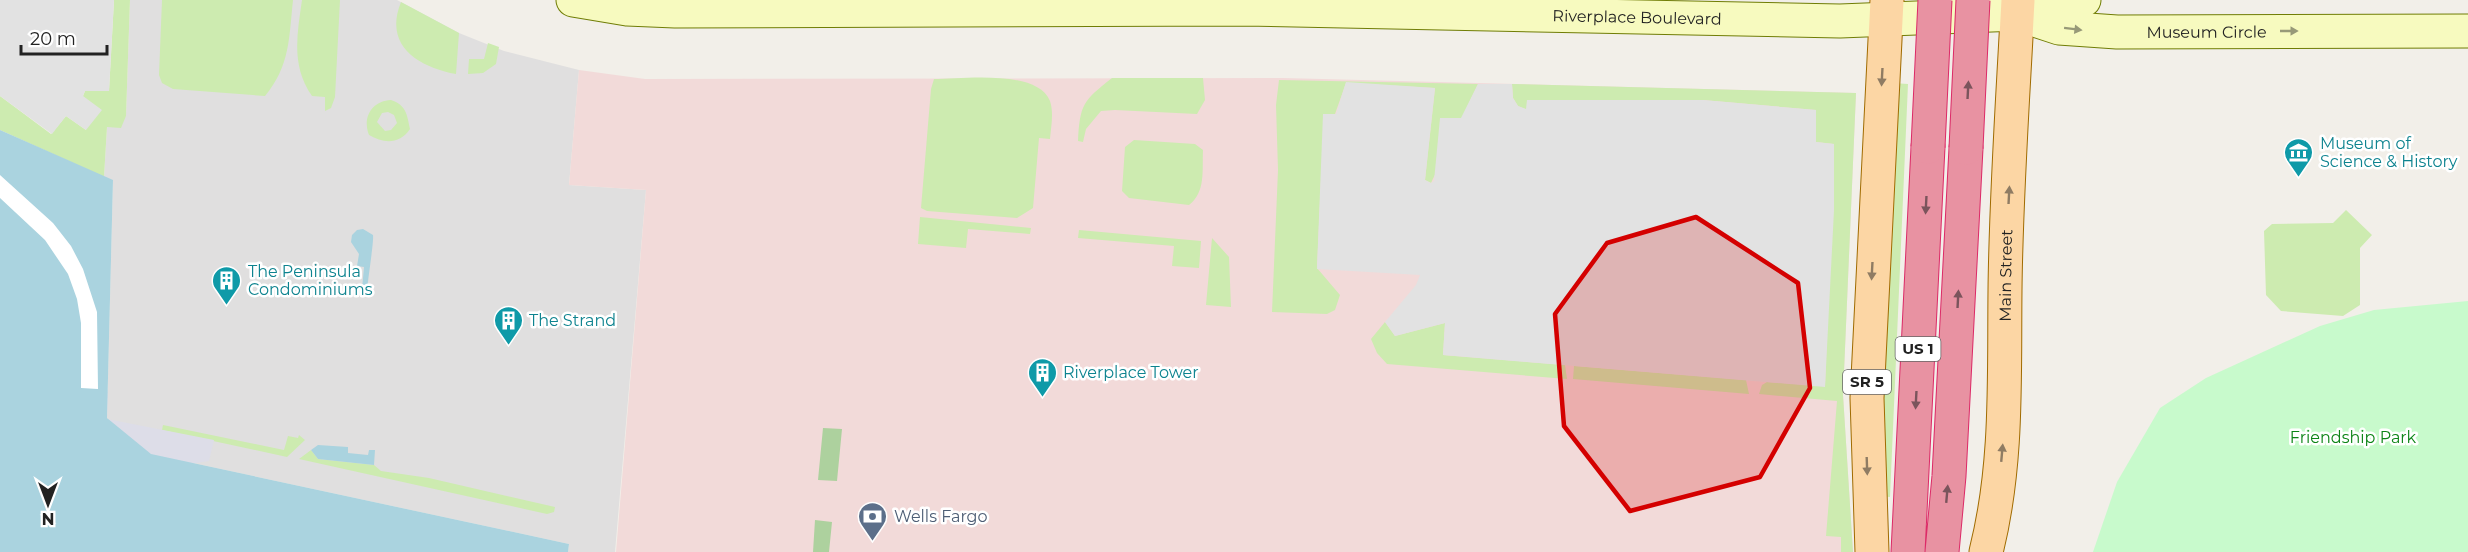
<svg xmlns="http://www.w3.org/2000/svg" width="2468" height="552" viewBox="0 0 2468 552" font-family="Montserrat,sans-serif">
	<rect width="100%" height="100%" fill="#f2efe9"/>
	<!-- residential -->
	<path fill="#e0dfdf" d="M130,0H397L459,33L504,51L579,70L569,185L646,190L615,552H568L569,544L151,454L107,418L113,181L104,177L107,127L126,116Z"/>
	<!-- commercial -->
	<path fill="#f2dad9" d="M579,70L645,79L1283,78L1856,93L1843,395L1853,552H616L646,190L569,185Z"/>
	<!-- grass -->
	<path fill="#cdebb0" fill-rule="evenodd" d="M114,0H130L126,116L121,128L107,127L104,177L0,130V96L51,134L66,116L86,130L83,96L85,91H109Z
		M162,0H293C289,38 290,66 265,96L173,89L162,83L159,75Z
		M302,0H340L335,97L331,108L325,111V97L312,96C291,66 297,35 302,0Z
		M401,2L459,33L456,74C419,67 383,46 401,2Z
		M488,43L499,47L496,64L483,73L468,74L469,59H484Z
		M1112,78H1203L1205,100L1197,114L1115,110L1101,111L1086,129L1083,142L1078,141C1080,104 1083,101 1112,78Z
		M934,79C963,79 1037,69 1050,101C1054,113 1051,127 1050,139L1039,138L1033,208L1017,218L927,211L921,208L931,89Z
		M1279,80L1478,84L1431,183L1425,180L1435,88L1346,83L1335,114H1324L1317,268L1340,295L1335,310L1327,314L1272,312L1278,170L1276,105Z
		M1893,83L1908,84L1890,497L1879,496Z
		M1512,84L1856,93L1843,395L1853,552H1841V537L1826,536L1837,401L1759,394L1762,385L1767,382L1825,386L1834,144L1816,142V110L1703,100H1527V110L1518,106L1513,98Z
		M391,100C406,105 407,114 410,129C400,144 384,144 369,135C362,117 372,101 391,100ZM388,112L394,115L397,123L391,130L385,131L377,122L382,113Z
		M1134,140L1195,144L1203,150C1202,170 1206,192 1189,205L1129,198L1122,191L1125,147Z
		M2346,210L2372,235L2360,248V305L2343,316L2281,311L2266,295L2264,231L2272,224L2333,223Z
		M920,217L1031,228L1030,234L968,229L966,248L918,244Z
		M1079,230L1201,241L1199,268L1172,266L1174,246L1078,238Z
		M1212,238L1229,257L1231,307L1206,305Z
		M1385,322L1395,336L1445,323L1443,355L1565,365L1567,379L1387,364L1377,353L1371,339Z
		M1574,366L1746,380L1749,394L1573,379Z
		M163,425L284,450L288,436L298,438L299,435L305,440L287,457L162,430Z
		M311,450L318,459L374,465L381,471L429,478L555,507L554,512L547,514L299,459Z"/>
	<!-- forest -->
	<path fill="#add19e" d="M823,428L842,429L837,481L818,480Z
		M815,520L832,522L829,552H813Z"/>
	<!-- park -->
	<path fill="#c8facc" d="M2468,301V552H2093L2117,482L2160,408L2206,378L2320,326L2374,310Z"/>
	<!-- parking -->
	<path fill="#e2e2e2" d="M0,0H114L109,91H85L83,96L102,110L86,130L66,116L52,134L0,96Z
		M1346,82L1435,88L1425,180L1431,183L1434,181L1440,118H1461L1478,84H1512L1513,98L1518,106L1526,109L1527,100H1703L1816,110V142L1834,144V210L1825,387L1443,355L1445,323L1395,336L1385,322L1416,285L1420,275L1317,269L1323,114H1336Z"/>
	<!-- plaza -->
	<path fill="#dddde8" d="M108,389L107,419L214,440L209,461L79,482Z"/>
	<!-- water -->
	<path fill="#aad3df" d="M0,130L113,180L107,418L151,454L569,544L568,552H0Z
		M363,229L373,235C374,241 368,279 367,290L362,289L364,267L357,266L359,254L351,242L352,235L357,230Z
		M318,445L348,447V453L368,455L369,450H375L374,465L318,459L311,450Z"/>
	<!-- pier -->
	<path fill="#fff" d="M0,175L53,223L71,246L83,269L97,312L98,389L81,388V323L77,299L68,274L45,240L0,198Z"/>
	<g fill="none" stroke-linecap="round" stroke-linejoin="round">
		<defs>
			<g id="secondary">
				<path id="s1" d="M573,0L627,9L675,11L1245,9L1840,21L2017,14L2046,5L2084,0"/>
				<path id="s2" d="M2017,14L2059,28L2117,32L2468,31"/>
			</g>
			<g id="primary">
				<path d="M1872,552L1867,398L1887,0"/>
				<path id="s3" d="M1986,552C2008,465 2004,378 2005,290C2006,194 2013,97 2018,0"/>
			</g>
			<path id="motorway" d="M1908,552L1928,147
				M1942,552L1949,476L1966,148"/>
		</defs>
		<!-- secondary casing -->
		<use href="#secondary" stroke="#707d05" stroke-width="35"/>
		<!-- primary casing -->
		<use href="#primary" stroke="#a06b00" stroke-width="35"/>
		<!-- motorway casing -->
		<use href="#motorway" stroke="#dc2a67" stroke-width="35"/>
		<!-- secondary -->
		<use href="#secondary" stroke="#f7fabf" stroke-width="33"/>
		<!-- primary -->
		<use href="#primary" stroke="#fcd6a4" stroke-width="33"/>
		<!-- motorway -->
		<use href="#motorway" stroke="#e892a2" stroke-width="33"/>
		<defs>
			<path id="motorway-bridge" d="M1928,147L1935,0
				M1966,148L1973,0"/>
		</defs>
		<!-- motorway-bridge casing -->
		<use href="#motorway-bridge" stroke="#dc2a67" stroke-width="35" stroke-linecap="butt"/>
		<!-- motorway-bridge -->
		<use href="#motorway-bridge" stroke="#e892a2" stroke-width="33"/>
	</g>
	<!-- one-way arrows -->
	<defs><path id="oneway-solid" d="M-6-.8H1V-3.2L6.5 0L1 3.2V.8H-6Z" transform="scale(1.5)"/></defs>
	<g fill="#979978">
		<use href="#oneway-solid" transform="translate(2073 29) rotate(7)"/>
		<use href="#oneway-solid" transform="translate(2289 31)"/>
	</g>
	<g fill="#8f7c63">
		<use href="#oneway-solid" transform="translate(1882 77) rotate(93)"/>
		<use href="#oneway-solid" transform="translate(2009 195) rotate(-87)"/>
		<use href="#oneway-solid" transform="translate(1872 271) rotate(93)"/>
		<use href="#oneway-solid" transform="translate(2002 453) rotate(-85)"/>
		<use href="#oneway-solid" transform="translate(1867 466) rotate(88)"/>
	</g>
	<g fill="#7b545c">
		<use href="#oneway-solid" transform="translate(1968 90) rotate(-87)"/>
		<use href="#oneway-solid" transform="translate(1926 205) rotate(93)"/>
		<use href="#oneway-solid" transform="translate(1958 299) rotate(-87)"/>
		<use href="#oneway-solid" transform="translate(1916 400) rotate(93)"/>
		<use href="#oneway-solid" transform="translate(1947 494) rotate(-85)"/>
	</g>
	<!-- marked area -->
	<path fill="#d40000" fill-opacity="0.2" stroke="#d40000" stroke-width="4.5" stroke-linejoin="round" d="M1696,217L1798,283L1810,388L1760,477L1630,511L1564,426L1555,314L1607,243Z"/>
	<!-- icons -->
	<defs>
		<symbol id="museum-pin" viewBox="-11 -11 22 30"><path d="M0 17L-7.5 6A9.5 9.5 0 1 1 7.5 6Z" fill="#0f9aa8" stroke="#fff"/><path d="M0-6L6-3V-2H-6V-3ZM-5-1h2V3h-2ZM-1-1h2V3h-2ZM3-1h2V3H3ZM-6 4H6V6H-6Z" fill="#fff"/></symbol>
		<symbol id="building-pin" viewBox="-11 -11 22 30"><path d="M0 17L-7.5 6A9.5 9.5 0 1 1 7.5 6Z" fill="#0f9aa8" stroke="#fff"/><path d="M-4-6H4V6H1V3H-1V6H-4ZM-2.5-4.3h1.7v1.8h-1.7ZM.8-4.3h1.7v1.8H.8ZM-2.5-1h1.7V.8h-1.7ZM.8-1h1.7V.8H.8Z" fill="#fff"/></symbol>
		<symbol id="bank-pin" viewBox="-11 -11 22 30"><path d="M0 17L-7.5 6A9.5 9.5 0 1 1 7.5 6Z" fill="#5c6f8a" stroke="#fff"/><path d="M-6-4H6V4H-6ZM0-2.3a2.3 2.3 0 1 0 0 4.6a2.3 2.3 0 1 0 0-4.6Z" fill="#fff"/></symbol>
	</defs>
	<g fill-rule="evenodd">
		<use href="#museum-pin" x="2282" y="136" width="33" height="45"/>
		<use href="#building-pin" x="210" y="264" width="33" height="45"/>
		<use href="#building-pin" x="492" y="304" width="33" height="45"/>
		<use href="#building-pin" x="1026" y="356" width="33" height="45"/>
		<use href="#bank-pin" x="856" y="500" width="33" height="45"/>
	</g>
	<g text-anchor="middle" stroke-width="5" stroke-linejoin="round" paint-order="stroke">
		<!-- shield labels -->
		<g fill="#fff" stroke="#646464" stroke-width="1.5">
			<rect x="1895.5" y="337" width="45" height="24" rx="4.5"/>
			<rect x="1843" y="370" width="48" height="24" rx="4.5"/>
		</g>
		<g font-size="15" font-weight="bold" fill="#222">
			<text x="1918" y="354">US 1</text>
			<text x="1867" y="387">SR 5</text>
		</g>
		<!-- street labels -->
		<g font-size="16" fill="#222" stroke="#fff">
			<text dy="6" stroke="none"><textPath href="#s1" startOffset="1065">Riverplace Boulevard</textPath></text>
			<text dy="6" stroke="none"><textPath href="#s2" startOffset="192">Museum Circle</textPath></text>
			<text dy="6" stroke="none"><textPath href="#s3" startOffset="278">Main Street</textPath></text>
		</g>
		<!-- culture labels -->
		<g font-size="16" fill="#0d838f" stroke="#fff" text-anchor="start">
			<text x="2320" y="149">Museum of<tspan x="2320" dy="18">Science &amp; History</tspan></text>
			<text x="248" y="277">The Peninsula<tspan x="248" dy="18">Condominiums</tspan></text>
			<text x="529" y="326">The Strand</text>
			<text x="1063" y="378">Riverplace Tower</text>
		</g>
		<!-- park labels -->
		<g font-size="16" fill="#0c8416" stroke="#fff">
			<text x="2353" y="443">Friendship Park</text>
		</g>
		<!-- service labels -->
		<g font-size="16" fill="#4e5e75" stroke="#fff" text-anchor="start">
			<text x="894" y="522">Wells Fargo</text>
		</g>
	</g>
	<!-- north arrow -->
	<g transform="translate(48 504) rotate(180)" stroke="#ffffff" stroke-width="4.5" paint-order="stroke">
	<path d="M0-4.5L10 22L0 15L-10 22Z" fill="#222222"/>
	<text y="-9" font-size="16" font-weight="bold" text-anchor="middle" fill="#222222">N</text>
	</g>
	<!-- scale -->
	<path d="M21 45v9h86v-9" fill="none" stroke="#222222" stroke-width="3"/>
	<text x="30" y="45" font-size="18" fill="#222222" stroke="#ffffff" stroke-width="4.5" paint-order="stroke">20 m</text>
</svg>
